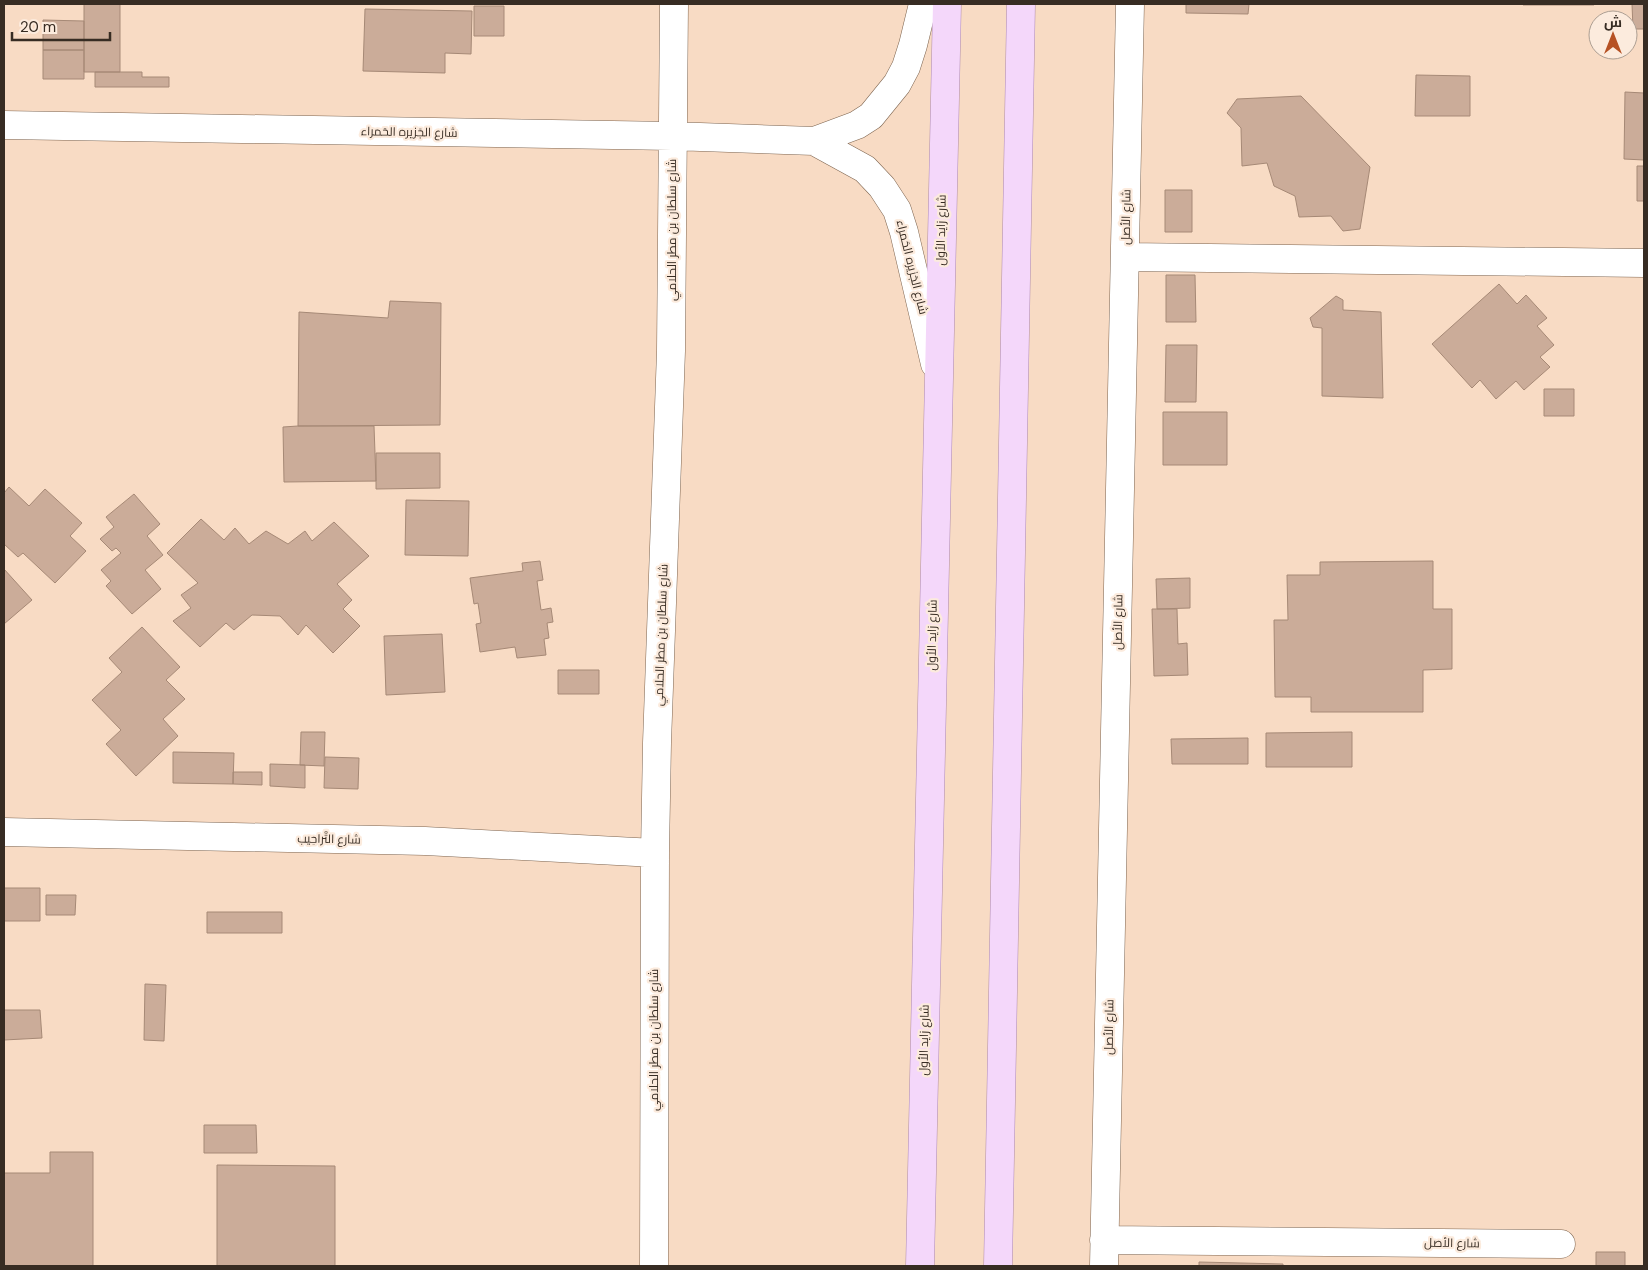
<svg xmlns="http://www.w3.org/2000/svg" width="1648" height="1270" viewBox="0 0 1648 1270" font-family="'DM Sans',Cairo,sans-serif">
	<rect width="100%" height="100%" fill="#f8dbc4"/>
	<!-- building -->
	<path fill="#cbac99" stroke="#a68976" d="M84,4H120V72H84Z
		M1186,4H1249L1248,14L1186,13Z
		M1523,4H1594V5H1523Z
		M1632,4H1644V29H1633Z
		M474,6H504V36H474Z
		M365,9L472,11L471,54L445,53V73L363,71Z
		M43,20L84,21V50H43Z
		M43,50H84V79H43Z
		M95,72H142V77H169V87H95Z
		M1416,75L1470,76V116H1415Z
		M1625,92L1644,93V160L1624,159Z
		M1301,96L1370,167L1360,229L1343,231L1331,216L1299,217L1295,196L1274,186L1267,163L1242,166L1241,128L1227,113L1237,99Z
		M1637,166H1644V201H1637Z
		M1165,190H1192V232H1165Z
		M1166,275H1195L1196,322H1166Z
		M1499,284L1517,304L1526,295L1547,318L1537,326L1554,345L1540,357L1550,367L1524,390L1516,381L1496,399L1480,380L1472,388L1432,344Z
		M1336,296L1343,300V310L1381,312L1383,398L1322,396V328L1313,327L1310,318Z
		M390,301L441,303L440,425L298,426L299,312L388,318Z
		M1166,345H1197L1196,402H1165Z
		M1544,389H1574V416H1544Z
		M1163,412H1227V465H1163Z
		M298,426H374L376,481L284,482L283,427Z
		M376,453H440V488L376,489Z
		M9,487L29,506L45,489L82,523L70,536L86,551L55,583L23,553L18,557L4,544V493Z
		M134,494L160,524L147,536L163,555L145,570L161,589L132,614L106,586L111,581L101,570L121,553L116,548L112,551L100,539L114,527L106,517Z
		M406,500L469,501L468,556L405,555Z
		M201,519L224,540L235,528L249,544L266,531L288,544L305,531L312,541L334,522L369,556L337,584L352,600L343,609L360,626L333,653L306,625L298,635L280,616L252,615L234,630L226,623L200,647L173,621L191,608L181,595L198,583L167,553Z
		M540,561L543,580L537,581L541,610L551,608L553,622L547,623L549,638L544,639L546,655L517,658L515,647L480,652L476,624L481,623L478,603L474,604L470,578L523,571L522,563Z
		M1433,561V609H1452V669L1423,670V712H1311V697H1275L1274,620H1288L1287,575H1320V562Z
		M4,569L32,600L4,624Z
		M1190,578V608L1157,609L1156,579Z
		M1152,609H1177L1178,644L1187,643L1188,675L1154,676Z
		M142,627L180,667L166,680L185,699L163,719L178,736L136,776L106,744L121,730L92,700L122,672L109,658Z
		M442,634L445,692L386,695L384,636Z
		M558,670H599V694H558Z
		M301,732H325L324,766L300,765Z
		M1352,732V767H1266V733Z
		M1248,738V764H1172L1171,739Z
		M173,752L234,753L233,784L173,783Z
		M325,757L359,758L358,789L324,788Z
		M270,764L305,765V788L270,786Z
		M233,772H262V785L233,784Z
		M4,888H40V921H4Z
		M46,895H76L75,915H46Z
		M207,912H282V933H207Z
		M145,984L166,985L164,1041L144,1040Z
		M4,1010H40L42,1038L4,1040Z
		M204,1125H256L257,1153H204Z
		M50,1152H93V1266H4V1173H50Z
		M217,1165L335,1166V1266H217Z
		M1596,1252H1625V1266H1596Z
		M1199,1262L1283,1264V1266H1199Z"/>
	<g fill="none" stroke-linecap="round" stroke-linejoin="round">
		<defs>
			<path id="minor" d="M4,125L672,136L814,141L857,125L871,116L897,84L906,67L913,45L923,4
				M814,141L865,169L882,187L897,210L904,232L935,364
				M1126,257L1644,263
				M4,832L425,841L655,853
				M1104,1240L1561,1244
				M654,1266L655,853L657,743L671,351L674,4
				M1104,1266L1130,4"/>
			<path id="primary" d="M920,1266L947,4
				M998,1266L1021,4"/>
		</defs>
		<!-- minor casing -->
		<use href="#minor" stroke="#7e6550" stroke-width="29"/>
		<!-- primary casing -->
		<use href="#primary" stroke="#ad8aad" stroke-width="29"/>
		<!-- minor -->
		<use href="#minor" stroke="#fff" stroke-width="28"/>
		<!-- primary -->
		<use href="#primary" stroke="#f4d7fa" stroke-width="28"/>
	</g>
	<g text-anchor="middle" stroke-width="4.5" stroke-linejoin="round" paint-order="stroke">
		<!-- street labels -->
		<g font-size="12" fill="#372c23" stroke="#fcebdd">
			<text transform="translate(409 132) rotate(1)" y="4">شارع الجَزيره الحَمراء</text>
			<text transform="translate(1126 217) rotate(-89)" y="4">شارع الأصل</text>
			<text transform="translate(672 230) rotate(-90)" y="4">شارع سلطان بن مطر الحلامي</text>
			<text transform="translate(941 230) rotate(-89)" y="4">شارع زايد الأول</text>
			<text transform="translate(912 267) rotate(76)" y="4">شارع الجَزيره الحَمراء</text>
			<text transform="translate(1118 622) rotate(-89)" y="4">شارع الأصل</text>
			<text transform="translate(661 635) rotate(-88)" y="4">شارع سلطان بن مطر الحلامي</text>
			<text transform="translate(932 635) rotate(-89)" y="4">شارع زايد الأول</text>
			<text transform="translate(329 839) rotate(1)" y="4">شارع التَّراحِيب</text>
			<text transform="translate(1109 1027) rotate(-89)" y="4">شارع الأصل</text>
			<text transform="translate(654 1040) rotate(-90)" y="4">شارع سلطان بن مطر الحلامي</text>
			<text transform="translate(924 1040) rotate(-89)" y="4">شارع زايد الأول</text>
			<text transform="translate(1452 1243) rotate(1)" y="4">شارع الأصل</text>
		</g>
	</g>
	<!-- border -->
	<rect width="1648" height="1270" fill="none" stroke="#372c23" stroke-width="10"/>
	<!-- north arrow -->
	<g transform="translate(1613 35)"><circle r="24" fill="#fcebdd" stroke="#ad9f93"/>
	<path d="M0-4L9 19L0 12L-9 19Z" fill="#b65123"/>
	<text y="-8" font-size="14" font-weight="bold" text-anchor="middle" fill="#372c23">ش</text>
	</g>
	<!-- scale -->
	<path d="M12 32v8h98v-8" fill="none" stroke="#372c23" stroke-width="2.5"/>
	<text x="20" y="32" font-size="15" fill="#372c23" stroke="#fcebdd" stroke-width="4" paint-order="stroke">20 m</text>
</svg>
